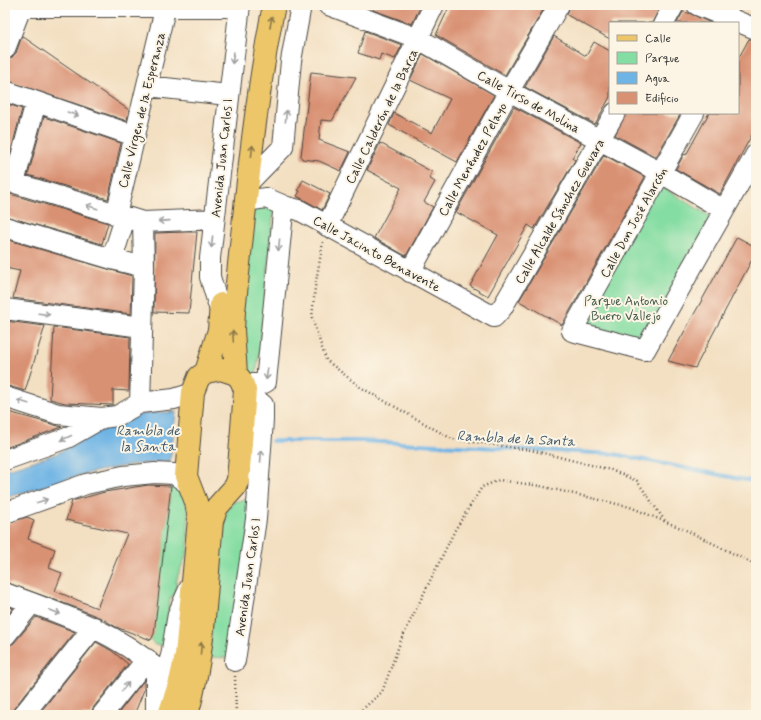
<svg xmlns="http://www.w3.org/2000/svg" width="761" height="720" viewBox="0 0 761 720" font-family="Mynerve,sans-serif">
	<rect width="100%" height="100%" fill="#fcf5e5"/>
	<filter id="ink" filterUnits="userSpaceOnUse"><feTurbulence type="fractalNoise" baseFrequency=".025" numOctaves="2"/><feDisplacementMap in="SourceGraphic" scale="8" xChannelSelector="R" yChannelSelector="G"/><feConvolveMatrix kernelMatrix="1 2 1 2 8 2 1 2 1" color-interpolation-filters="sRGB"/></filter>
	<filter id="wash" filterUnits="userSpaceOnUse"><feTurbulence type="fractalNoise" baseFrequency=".012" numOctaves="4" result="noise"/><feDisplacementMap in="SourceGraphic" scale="16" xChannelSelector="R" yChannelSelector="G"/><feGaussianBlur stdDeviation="0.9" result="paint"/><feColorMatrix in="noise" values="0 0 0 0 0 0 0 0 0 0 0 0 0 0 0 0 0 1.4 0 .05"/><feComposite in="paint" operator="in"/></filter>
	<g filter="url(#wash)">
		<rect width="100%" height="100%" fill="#f3dfc1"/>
		<!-- green -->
		<path fill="#84dda2" stroke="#588466" d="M657,184L713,218L643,347L576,330Z
			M274,206L259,356L255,379L245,365L239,333L253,210Z
			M174,483C190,496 188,516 188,535C188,541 189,548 187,553C182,568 175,575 176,591L170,599L163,645H155L149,639L152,637L171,486Z
			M254,498L229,658L209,657L220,522L233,502Z"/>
		<!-- water -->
		<path fill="#6eb4e5" stroke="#4c7088" d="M176,412L170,461L129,465L84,474L5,498V470L56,454L124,419L149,413Z"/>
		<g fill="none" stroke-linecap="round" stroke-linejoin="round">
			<!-- stream -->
			<path stroke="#6eb4e5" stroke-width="4" d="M272,441H361L614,454L756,482"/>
		</g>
		<g id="blocks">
			<!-- building -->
			<path fill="#d99173" d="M375,5H421L412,24L373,10Z
				M450,5H520L529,10L532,5H546L505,75L436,35Z
				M570,5H661L652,23H610V39L567,15Z
				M683,12L689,13L711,23H677Z
				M365,31L402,45L395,59L381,54L379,60L358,53Z
				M22,36L129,110L127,121L5,80V67L8,60L16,53Z
				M554,36L586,56L594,42L610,51V97L595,124L525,87Z
				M749,39L756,40V127L720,194L676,169L684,154L686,155L709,113H738V59Z
				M423,54L494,95L457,162L389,125L394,113L432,133L450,99L410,80Z
				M311,72L356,77L332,121L321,120L319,140L350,152L341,171L319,161L302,159L301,156Z
				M5,103L22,109L6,169H5Z
				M514,107L581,143L572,158L575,160L534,229L528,225L488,296L470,286L498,235L456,212Z
				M626,113H681L656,157L615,135Z
				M44,117L121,143L108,199L28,175Z
				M380,143L432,172L429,178L435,182L424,202L433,207L406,256L374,238L401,188L367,170Z
				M604,155L645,177L562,325L519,301Z
				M303,180L330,194L322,210L297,196L300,191L298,190Z
				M10,194L108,223L102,244L5,216Z
				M186,232H197L189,313L154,312L155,233Z
				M737,237L756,247V252L695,368L668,361Z
				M5,239L132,276L131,314L13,298L20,271L5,268Z
				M5,321L45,326L25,391L5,385Z
				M54,327L130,337L129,391L113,390V405L65,403L50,399Z
				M5,411L62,427L5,448Z
				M148,485L171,486L154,634L151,640L116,627L101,618L69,605L5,582V524L27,517L34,520L28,539L55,549L49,568L62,573L55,591L97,608L127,534L66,520L72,501L105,492Z
				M5,605L13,608L5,618Z
				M36,617L75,632L14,708L12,715H5V647L14,643Z
				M96,642L112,651L128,664L93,708L91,715H38Z
				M144,680V690L134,715H117Z"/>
		</g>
	</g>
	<g filter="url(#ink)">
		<use href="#blocks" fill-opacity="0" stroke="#494642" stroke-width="1"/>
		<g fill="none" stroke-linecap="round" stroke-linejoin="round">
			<defs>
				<path id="minor" d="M328,5L419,39L509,91L661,173L724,210
					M697,5L756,29
					M5,7H240
					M664,23L674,5
					M5,49L22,5
					M147,86L228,95
					M5,91L135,136
					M694,113L572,331L645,350L756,154
					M5,180L143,222L214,219
					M14,183L36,102
					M248,183L283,147L291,61L301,5
					M246,201L266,198L287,207L299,210L494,317L502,308L615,113
					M116,215L166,5
					M327,226L434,5
					M5,227L112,259L144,267
					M112,259L125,218
					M410,272L509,91L559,5
					M5,309L142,327
					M220,310L210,277V258L240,5
					M243,384H262L266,382L283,213L287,207
					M5,397L58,414L102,418
					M140,403L144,267L143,222
					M5,460L67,438L102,418L117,416L140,403L174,399L193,393
					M5,513L86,484L123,476L155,473L174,474L187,483
					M5,593C58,613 113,630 156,668V709
					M5,636L32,603
					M235,661L256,519L263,420V405L245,390
					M161,689L171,656L178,614L190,587
					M23,715L94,627
					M102,715L147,659"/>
				<path id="major" d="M206,372L219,330L221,304
					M236,374L233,330L234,312C245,209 254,106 274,5
					M169,715L180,682L186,655L199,519L196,502L186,476L193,392L199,377L206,372L221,369L236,374L241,380L245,390L238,480L235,487L217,507L212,521C206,586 205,652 187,715"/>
			</defs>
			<!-- minor casing -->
			<use href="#minor" stroke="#494642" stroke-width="22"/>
			<!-- major casing -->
			<use href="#major" stroke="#494642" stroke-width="24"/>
			<!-- path -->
			<path stroke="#494642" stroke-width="2.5" stroke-dasharray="1 3" stroke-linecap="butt" d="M323,242L315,287L312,318L326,360L360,387L452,439L531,450L611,470L637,481L665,521
				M235,676L236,715
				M356,715L382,692L401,640L455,530L482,487L499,480L540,486L630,507L688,531L756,565"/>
			<!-- minor -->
			<use href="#minor" stroke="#fff" stroke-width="20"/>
			<!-- major -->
			<use href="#major" stroke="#ecc669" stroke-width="22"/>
		</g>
		<!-- one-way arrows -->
		<defs><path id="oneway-shaft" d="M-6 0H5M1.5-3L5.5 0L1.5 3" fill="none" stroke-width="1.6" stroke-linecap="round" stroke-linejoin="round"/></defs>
		<g stroke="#8c784a">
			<use href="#oneway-shaft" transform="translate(271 22) rotate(-79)"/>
			<use href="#oneway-shaft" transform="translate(252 151) rotate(-84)"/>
			<use href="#oneway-shaft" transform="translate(233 336) rotate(-93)"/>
			<use href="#oneway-shaft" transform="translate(201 648) rotate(-85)"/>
		</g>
		<g stroke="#a0a0a0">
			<use href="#oneway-shaft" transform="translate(233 58) rotate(98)"/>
			<use href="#oneway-shaft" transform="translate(73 114) rotate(19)"/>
			<use href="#oneway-shaft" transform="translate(286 116) rotate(-84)"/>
			<use href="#oneway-shaft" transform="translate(92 207) rotate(-162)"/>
			<use href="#oneway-shaft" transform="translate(164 221) rotate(176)"/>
			<use href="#oneway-shaft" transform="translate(212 242) rotate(96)"/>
			<use href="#oneway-shaft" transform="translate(279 245) rotate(96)"/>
			<use href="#oneway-shaft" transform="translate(44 314) rotate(7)"/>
			<use href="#oneway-shaft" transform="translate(267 374) rotate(98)"/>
			<use href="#oneway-shaft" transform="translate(23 402) rotate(-163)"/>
			<use href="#oneway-shaft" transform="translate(66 438) rotate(156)"/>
			<use href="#oneway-shaft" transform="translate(261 456) rotate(-86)"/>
			<use href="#oneway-shaft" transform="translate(42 501) rotate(-18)"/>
			<use href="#oneway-shaft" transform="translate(55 612) rotate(21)"/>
			<use href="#oneway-shaft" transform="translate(125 687) rotate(-51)"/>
		</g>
	</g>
	<g text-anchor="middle" stroke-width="4" stroke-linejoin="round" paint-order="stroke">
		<!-- street labels -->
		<g font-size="13" fill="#2b2b2b" stroke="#fcf5e5">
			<text transform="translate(529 101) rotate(29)" y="5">Calle Tirso de Molina</text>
			<text transform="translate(141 110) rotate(-76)" y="5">Calle Virgen de la Esperanza</text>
			<text transform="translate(381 116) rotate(-64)" y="5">Calle Calderón de la Barca</text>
			<text transform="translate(221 158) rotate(-84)" y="5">Avenida Juan Carlos I</text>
			<text transform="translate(472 159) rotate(-61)" y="5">Calle Menéndez Pelayo</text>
			<text transform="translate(559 211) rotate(-60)" y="5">Calle Alcalde Sánchez Guevara</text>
			<text transform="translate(633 222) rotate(-61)" y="5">Calle Don José Alarcón</text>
			<text transform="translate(377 253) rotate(29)" y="5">Calle Jacinto Benavente</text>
			<text transform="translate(247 577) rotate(-82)" y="5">Avenida Juan Carlos I</text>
		</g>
		<!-- park labels -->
		<g font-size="13" fill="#415849" stroke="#fcf5e5">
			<text x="626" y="305">Parque Antonio<tspan x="626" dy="15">Buero Vallejo</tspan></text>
		</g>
		<!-- water labels -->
		<g font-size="14" font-style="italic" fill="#425b6c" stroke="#fcf5e5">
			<text x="148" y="435">Rambla de<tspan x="148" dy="16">la Santa</tspan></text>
			<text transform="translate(516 438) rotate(3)" y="5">Rambla de la Santa</text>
		</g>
	</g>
	<!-- margin -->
	<rect width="761" height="720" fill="none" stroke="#fcf5e5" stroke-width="20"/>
	<!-- legend -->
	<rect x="609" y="22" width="130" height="92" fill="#fcf5e5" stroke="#a8a49b"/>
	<rect x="617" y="35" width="20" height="6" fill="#ecc669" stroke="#a8a49b"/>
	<text x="645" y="42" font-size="12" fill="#2b2b2b">Calle</text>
	<rect x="617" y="52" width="20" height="12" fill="#84dda2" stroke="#a8a49b"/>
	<text x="645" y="62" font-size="12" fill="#2b2b2b">Parque</text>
	<rect x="617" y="72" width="20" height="12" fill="#6eb4e5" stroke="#a8a49b"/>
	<text x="645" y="82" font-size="12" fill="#2b2b2b">Agua</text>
	<rect x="617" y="92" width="20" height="12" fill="#d99173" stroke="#a8a49b"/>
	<text x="645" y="102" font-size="12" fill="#2b2b2b">Edificio</text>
</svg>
